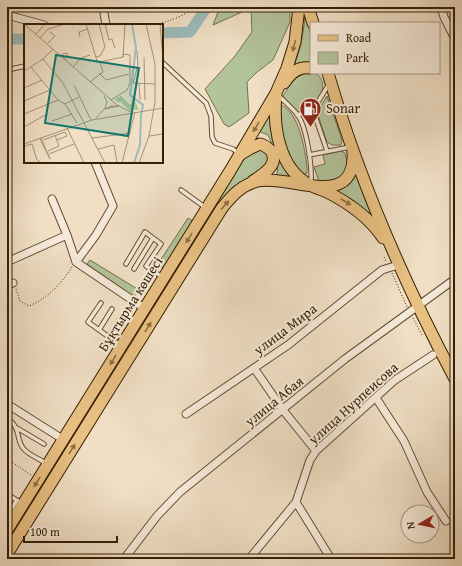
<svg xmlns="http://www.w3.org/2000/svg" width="462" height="566" viewBox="0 0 462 566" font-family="'Gentium Book Plus',serif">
	<rect width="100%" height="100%" fill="#f0dfc5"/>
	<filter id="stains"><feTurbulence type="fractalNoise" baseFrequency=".005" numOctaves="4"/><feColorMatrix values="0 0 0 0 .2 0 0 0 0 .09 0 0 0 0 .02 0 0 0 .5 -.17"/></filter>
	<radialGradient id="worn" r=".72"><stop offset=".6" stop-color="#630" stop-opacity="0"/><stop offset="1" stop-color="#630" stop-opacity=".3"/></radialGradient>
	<!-- green -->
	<path fill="#b3c39a" stroke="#74704e" d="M220,7H290V22L273,60L257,72L247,82L249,113L229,127L224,124L205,89L235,56L252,32L251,8L213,25Z
		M305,9L311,38V64L292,71C300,51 305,31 305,9Z
		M305,73C333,68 326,110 297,112L285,100L283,96L294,79Z
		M327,96L342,140L341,145H332L327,142L317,112Z
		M274,103L273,128L297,179L276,177C281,162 274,148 268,135L258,131Z
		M280,105C299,110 305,150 307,167V173L304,175C281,150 282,137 280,105Z
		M258,140L273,162L243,184L7,546V539L218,202L242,162Z
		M341,151L345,153C349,167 346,172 337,181H319L314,167L325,164L323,155Z
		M355,173L372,217L354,201L335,191C346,189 349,181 355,173Z
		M188,218L193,221L163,268L158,264Z
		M90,260L139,290L134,297L87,264Z"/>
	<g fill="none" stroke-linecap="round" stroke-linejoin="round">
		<!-- river -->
		<path stroke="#9cbbbb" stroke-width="11" d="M162,33L190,32L207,7
			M7,39H25"/>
		<defs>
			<path id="lane" d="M162,62L206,103L211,116L212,137L215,143L233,149L238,153
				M7,70L25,66
				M279,96C285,102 292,108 297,114C307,127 312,166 311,182
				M313,110L327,151
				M297,115L313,110L329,84
				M309,155L350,147
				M181,190L206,208
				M126,264L145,232L161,244L146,266L162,277
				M134,269L153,238
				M101,303L88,322L120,345
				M99,330L112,309
				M109,337L122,316
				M7,418C22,429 15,437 23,448C28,455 40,459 47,464
				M17,428L44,444
				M7,494L18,501
				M7,516L17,500"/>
			<path id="street" d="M103,7L106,25
				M441,7L444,17L455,39
				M7,15L44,25
				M52,199L67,235
				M7,262L67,235L76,262L144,308
				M76,262L96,235L113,206L95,162
				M7,285L13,283
				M254,368L283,410L316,451
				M376,398L404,441L427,492L446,521
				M7,404L64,440
				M186,414L288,345L382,270L398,265
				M296,502L331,559
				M124,559L157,516L180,492L345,359L455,279
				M249,559L296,502L310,460L316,451L395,380L433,355"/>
			<path id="primary" d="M308,7L313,23
				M328,73C359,180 403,281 455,379
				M284,83C291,73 298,66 311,68
				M276,96C273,127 279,169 310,185C315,188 321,189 327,192C349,203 369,217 383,238
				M241,154L251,148L260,144C265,145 268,148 271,151C280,165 262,175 253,181
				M7,530L230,171L276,93L287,68L295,42L299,7
				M7,554L222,208C232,196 241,185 258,181C290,174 356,212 353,152"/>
		</defs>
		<!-- lane casing -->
		<use href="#lane" stroke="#644e34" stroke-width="5.5"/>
		<!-- street casing -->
		<use href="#street" stroke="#644e34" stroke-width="9"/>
		<!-- primary casing -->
		<use href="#primary" stroke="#351e03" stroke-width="13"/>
		<!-- path -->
		<path stroke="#351e03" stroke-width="1" stroke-dasharray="1 2" stroke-linecap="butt" d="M153,25C167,22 179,18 191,10
			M384,257L386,261
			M7,269L11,277
			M392,273L407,307
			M16,289L20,301L29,306C48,298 61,284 72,267
			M413,318L422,335
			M450,387L455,395
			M10,461L31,475"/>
		<!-- lane -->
		<use href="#lane" stroke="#f5ead9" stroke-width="3.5"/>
		<!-- street -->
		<use href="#street" stroke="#f5ead9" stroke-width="7"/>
		<!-- primary -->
		<use href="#primary" stroke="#e8c082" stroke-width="11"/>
	</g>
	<!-- one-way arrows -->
	<defs><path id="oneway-solid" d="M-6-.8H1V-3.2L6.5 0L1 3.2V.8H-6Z"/></defs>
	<g fill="#8e6f42">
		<use href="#oneway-solid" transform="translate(294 46) rotate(104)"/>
		<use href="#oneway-solid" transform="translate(256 127) rotate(121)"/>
		<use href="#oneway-solid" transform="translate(346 202) rotate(30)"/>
		<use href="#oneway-solid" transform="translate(225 205) rotate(-50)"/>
		<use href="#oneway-solid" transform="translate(189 238) rotate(122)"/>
		<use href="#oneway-solid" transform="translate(148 327) rotate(-58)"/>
		<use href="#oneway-solid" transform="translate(113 360) rotate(121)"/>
		<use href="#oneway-solid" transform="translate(72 449) rotate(-58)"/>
		<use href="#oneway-solid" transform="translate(37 482) rotate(122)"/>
	</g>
	<!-- icons -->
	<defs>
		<symbol id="fuel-pin" viewBox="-11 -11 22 30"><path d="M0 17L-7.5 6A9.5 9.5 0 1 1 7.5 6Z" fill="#8f2418" stroke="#f5ead9"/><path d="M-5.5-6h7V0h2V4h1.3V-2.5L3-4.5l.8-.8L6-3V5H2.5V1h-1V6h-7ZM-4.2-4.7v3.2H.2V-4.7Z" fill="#fff"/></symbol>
	</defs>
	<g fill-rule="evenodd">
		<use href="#fuel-pin" x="298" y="96" width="25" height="34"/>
	</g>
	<g text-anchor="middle" stroke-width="4" stroke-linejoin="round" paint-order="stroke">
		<!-- poi labels -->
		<g font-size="14" fill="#351e03" stroke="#f5ead9" text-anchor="start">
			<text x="326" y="113">Sonar</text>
		</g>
		<!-- street labels -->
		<g font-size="14" fill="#351e03" stroke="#f5ead9">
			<text transform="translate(130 304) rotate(-58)" y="5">Бұқтырма көшесі</text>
			<text transform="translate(285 329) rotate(-37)" y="5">улица Мира</text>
			<text transform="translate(274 401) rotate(-39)" y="5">улица Абая</text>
			<text transform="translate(353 403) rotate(-42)" y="5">улица Нурпеисова</text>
		</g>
	</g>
	<!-- overview -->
	<g transform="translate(24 24)">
		<rect width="139" height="139" fill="#f0dfc5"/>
		<path d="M97,72L105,80H108L107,75L111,77L115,86H105L97,78H93L91,75Z" fill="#b3c39a"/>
		<path fill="none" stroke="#9cbbbb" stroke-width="2" d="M108,0L112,24L106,71L119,81L117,91L116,121L110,139"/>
		<path fill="none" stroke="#a59277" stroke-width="1" d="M0,0L93,81L107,88M62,0L73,37L76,38M81,0L85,16L88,15L91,24M136,0L139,34M12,10L21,0M56,13L55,8L64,5M16,14L24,5L41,0M24,19L31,12L26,8M113,27L114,41L109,59L131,60M37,32L40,29L44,30L41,35M72,33L76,32L81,23L75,0M120,33L121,76M19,35L39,59L81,139M7,43L34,76L41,80L53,99M49,43L57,34L66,31M0,47L19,35L29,25M75,49L82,56L105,50M66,58L79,48L76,38L99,33M115,59L116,76M50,61L67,96M0,64L18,56M87,76L103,66L106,59V31L99,30V33L101,0M0,77L26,66M41,80L55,73M81,85L95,82M81,85L87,82H95M0,90L34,76M72,94L81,84L83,78L80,72M28,97L48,90M0,103L23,90M43,104L60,139M125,112L139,110M68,114L107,109M16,115L26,135L17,114M19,116L41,108L43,112L33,116M0,120L68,96L139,84M1,122L8,120L13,136L17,139M74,125L90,121L93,139M24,127L35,122L31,111M25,130L50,120M98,139L111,88M115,139L125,112L131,78V40L122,0"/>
		<path fill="#0f766e" fill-opacity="0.15" stroke="#0f766e" stroke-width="2" d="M32,31L115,44L104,112L21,99Z"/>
		<rect width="139" height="139" fill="none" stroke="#351e03" stroke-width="2"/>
	</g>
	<!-- margin -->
	<rect width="462" height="566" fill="none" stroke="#f0dfc5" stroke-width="24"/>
	<rect x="8" y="8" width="446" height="550" fill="none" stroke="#351e03" stroke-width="2"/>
	<rect x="12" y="12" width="438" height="542" fill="none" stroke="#351e03"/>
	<!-- legend -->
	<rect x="310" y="22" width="130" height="52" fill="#f5ead9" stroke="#a89883"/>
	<rect x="318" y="35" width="20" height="6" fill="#e8c082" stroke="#a89883"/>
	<text x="346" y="42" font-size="12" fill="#351e03">Road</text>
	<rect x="318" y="52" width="20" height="12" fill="#b3c39a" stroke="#a89883"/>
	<text x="346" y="62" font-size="12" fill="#351e03">Park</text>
	<!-- north arrow -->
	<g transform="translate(420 524) rotate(261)"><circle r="19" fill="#f5ead9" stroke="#a89883"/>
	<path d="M0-3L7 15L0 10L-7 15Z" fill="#8f2418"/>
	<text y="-6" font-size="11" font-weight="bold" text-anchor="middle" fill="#351e03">N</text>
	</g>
	<!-- scale -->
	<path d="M24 536v6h93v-6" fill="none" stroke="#351e03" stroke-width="2"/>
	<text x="30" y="536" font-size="12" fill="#351e03" stroke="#f5ead9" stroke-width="3" paint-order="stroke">100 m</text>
	<rect width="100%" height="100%" filter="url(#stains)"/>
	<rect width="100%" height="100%" fill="url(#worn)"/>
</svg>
